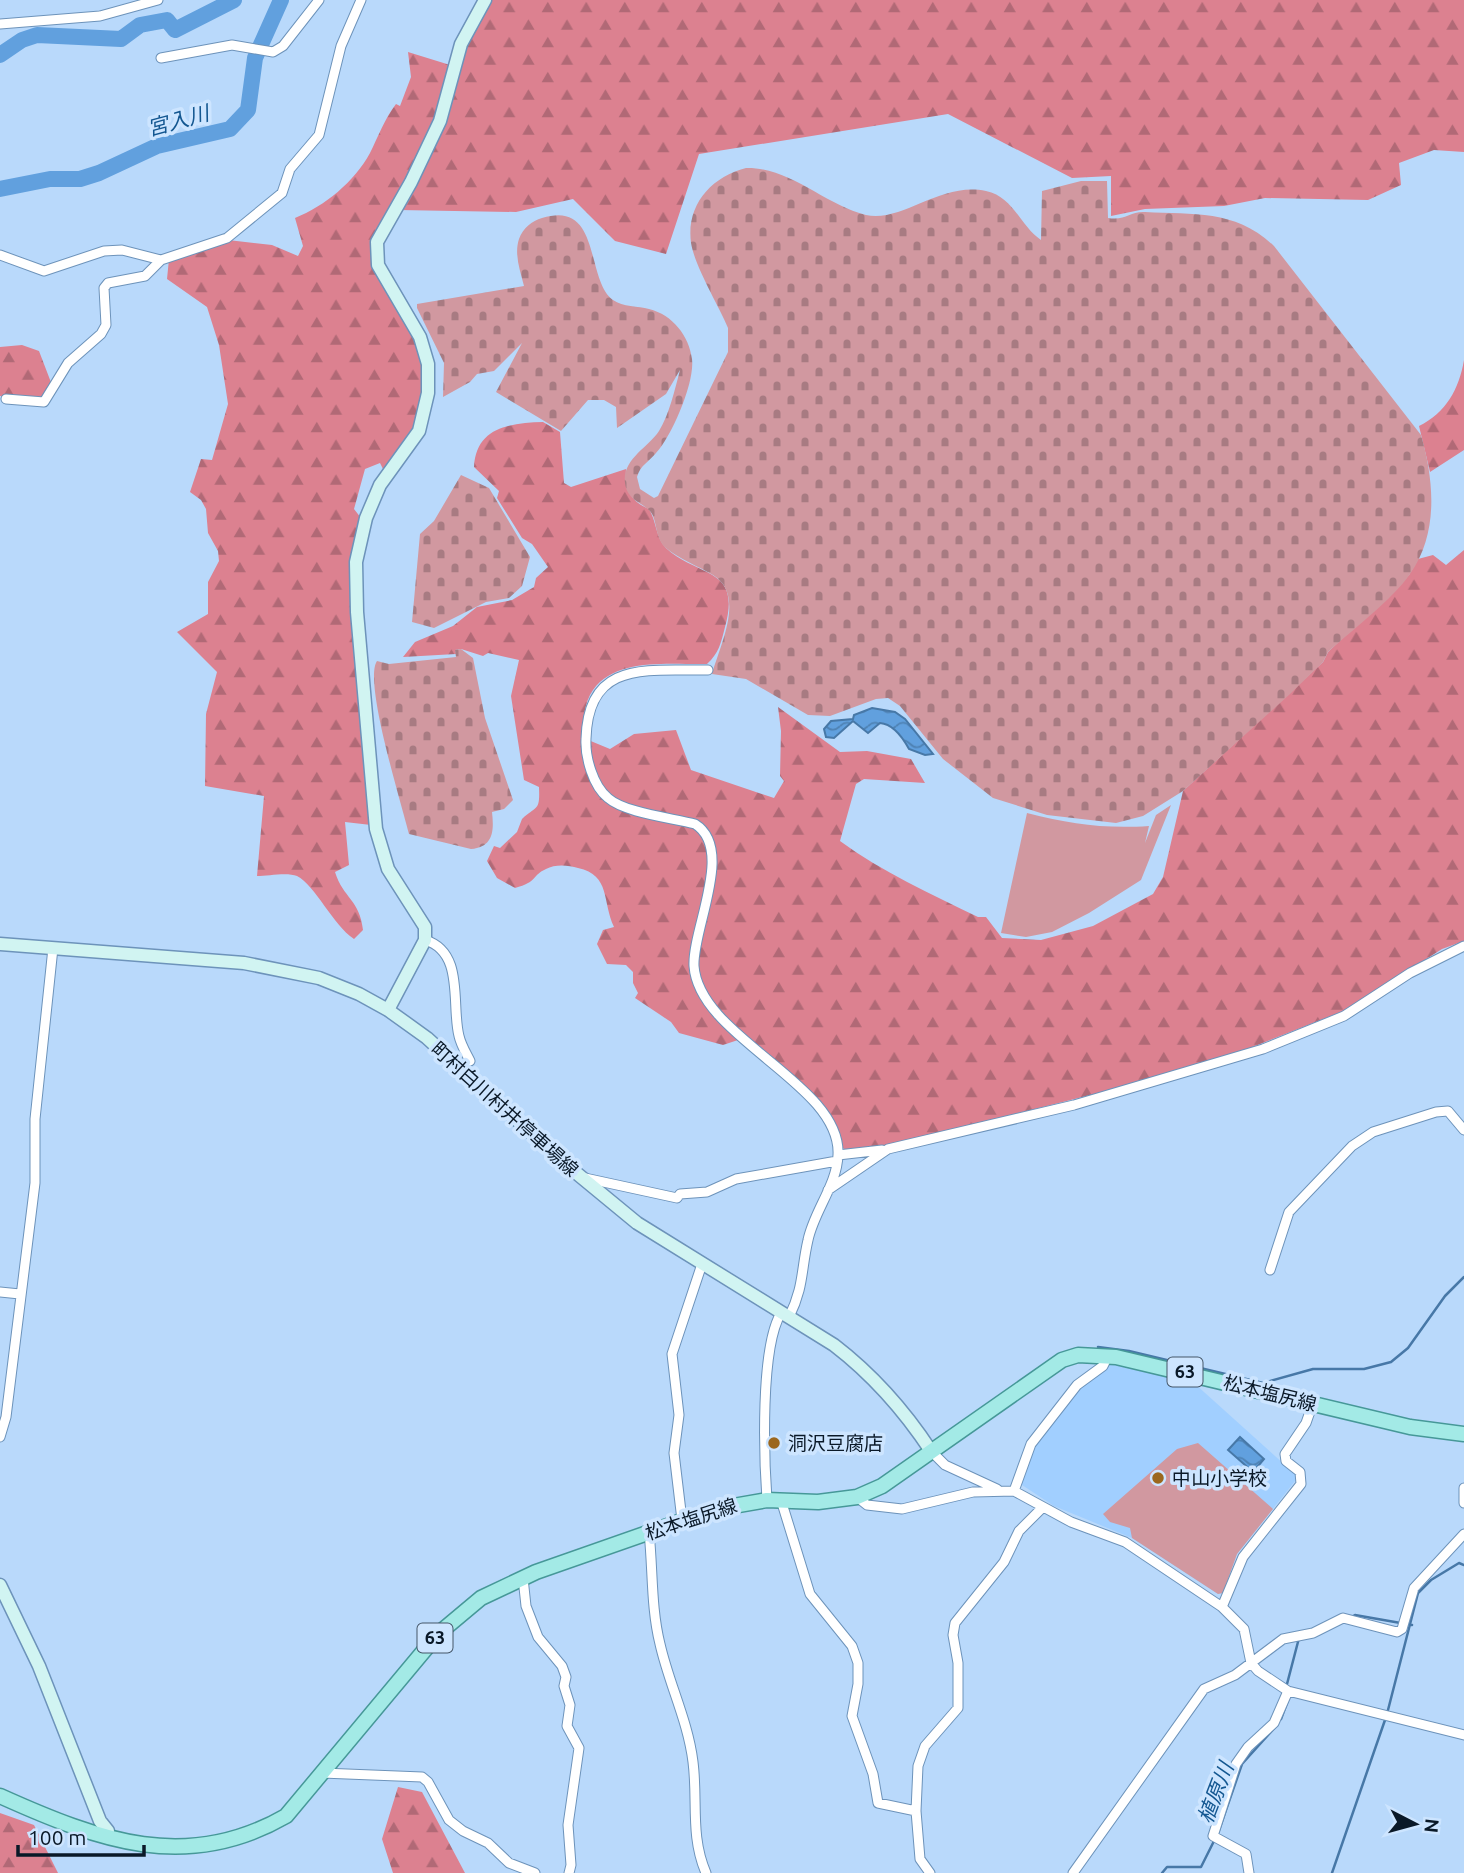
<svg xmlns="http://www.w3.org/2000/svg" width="1464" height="1873" viewBox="0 0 1464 1873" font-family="Ubuntu,'Noto Sans JP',sans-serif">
	<defs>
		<pattern id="forest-firs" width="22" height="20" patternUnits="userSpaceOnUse" patternTransform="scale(1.75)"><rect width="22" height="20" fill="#dc8190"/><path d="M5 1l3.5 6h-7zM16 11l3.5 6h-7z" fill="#b16976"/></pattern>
		<pattern id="cemetery-stones" width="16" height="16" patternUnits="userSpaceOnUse" patternTransform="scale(1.75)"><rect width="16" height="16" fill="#d198a0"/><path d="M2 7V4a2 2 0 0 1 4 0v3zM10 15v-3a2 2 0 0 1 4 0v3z" fill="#a87b82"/></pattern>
		<pattern id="water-waves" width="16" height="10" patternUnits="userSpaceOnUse" patternTransform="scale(1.75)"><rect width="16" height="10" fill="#61a0de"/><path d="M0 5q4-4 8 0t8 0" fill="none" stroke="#4e82b4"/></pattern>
	</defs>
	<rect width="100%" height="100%" fill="#b9d9fb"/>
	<!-- built -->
	<path fill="#a1cfff" d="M1110,1364L1194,1383L1295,1474V1481L1237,1554L1223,1593L1218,1594L1132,1538L1054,1506L1019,1483L1032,1448L1080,1386Z"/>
	<!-- green -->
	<path fill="#d198a0" d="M1171,805L1141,880L1089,913L1052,932L1026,937L1001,933L1027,813C1071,824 1103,829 1149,826L1145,843L1156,815Z
		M1198,1443L1273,1509L1237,1554L1223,1593L1218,1594L1132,1538L1130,1528L1110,1522L1103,1514L1177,1449Z"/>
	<!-- forest -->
	<path fill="url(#forest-firs)" d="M490,0H1464V152L1434,150L1399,163L1401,185L1368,200L1265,198L1224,206L1145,209L1111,216V176L1072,178L948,114L699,154L666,254L615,241L573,199L516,212L399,210L465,47Z
		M408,52L450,65L438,117L371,247L374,267L420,349L424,382L414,429L384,471L380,463L365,469L354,509L361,518L350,576L351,622L371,825L345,822L349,865L335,872C343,898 360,900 363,930L354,939C333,925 315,885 297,876C287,872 268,876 257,876L264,796L205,786L206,714L217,672L177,632L208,614V582L219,561L218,551L208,533L206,509L201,500L190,492L201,459L212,460L228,404L219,345L207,307L167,279L169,259L228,240L272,245L298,256L303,246L295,218C325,206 354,182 370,153C378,137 385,118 396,104L400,106L411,77Z
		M22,345L39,351L52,385L41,400L0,396V347Z
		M1464,360V450L1430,472L1419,426C1446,413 1459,389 1464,360Z
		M543,422L560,432L564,483L571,487L626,469C625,489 630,501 649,509C656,520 656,538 666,548C698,578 742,566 725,627C721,643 719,653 707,664C671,665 617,657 593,690C584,702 583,723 581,737L610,749L634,734L676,730L691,770L774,798L784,781L780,776L781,731L778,707L840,752L867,751L911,759L925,783L864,779L856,784L840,841C882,872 931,894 978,917H986L1002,938L1041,940L1093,926L1153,894L1163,877L1183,791L1323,662L1328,652L1409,575L1418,559L1433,555L1446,565L1464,550V941L1442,949L1346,1010L1250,1048L1134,1084L893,1145L847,1151L843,1148C830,1095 784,1072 747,1037L723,1045L679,1033L671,1022L635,998L638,993L633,983V972L626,965L607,964L597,944L603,930L614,927C602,902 611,875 578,868C568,865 555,864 546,869C532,875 538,882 515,888L497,878L487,861L494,846L500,848L517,832L522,819C537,805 540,812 539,787L524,780L511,696L519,660L488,653L483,656L461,649L455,650L456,654L403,657L415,642L453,626L477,607L512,600L534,587L536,578L548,567L532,544L522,538L497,498L499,491L474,467C476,427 510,423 543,422Z
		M398,1787L422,1792L465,1873H393L382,1839Z
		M0,1813L34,1825L58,1873H0Z"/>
	<!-- cemetery -->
	<path fill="url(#cemetery-stones)" d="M746,168C790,167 825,205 866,215C902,223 941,181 986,191C1014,197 1020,226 1041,240L1042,191L1081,181H1107L1108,218C1126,221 1130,211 1145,212C1195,215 1235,209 1274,246L1421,435C1434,480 1439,533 1410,574C1392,600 1352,630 1328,652L1323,662L1290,694L1183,791L1143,816L1116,823L1047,815L993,798L943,759L900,706L888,698L876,699L830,716L808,715L746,679L712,674C720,645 746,595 713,575C698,566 679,559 666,548C654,538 658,518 649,510C639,501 627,499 625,483C622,459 648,448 659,431C669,415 675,389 680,370L666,394L617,428L616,407L604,400H588L561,431L496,392L522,343L494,371L477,374L470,382L443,397L444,363L417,308V304L524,286C520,270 514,254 519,239C523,228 532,221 542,218C602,199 585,280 613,300C623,307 638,306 649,309C673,315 689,336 692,359C695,382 672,436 656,453C649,462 640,465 637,477L640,489L654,498L658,496L728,352V328C718,304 695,267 691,243C686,205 711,177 746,168Z
		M461,475L489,488L530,557L522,586L509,598L486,602L434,628L412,622L420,534L434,521Z
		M461,649L473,658L485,718L513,800L504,809L492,812C494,830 494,847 471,849L409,834C402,805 363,681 377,661L389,664L456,657L455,650Z"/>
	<!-- water -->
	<path fill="url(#water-waves)" stroke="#4778a7" stroke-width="2" d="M872,708L895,712L905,719L933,754L925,755L909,749C903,738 893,724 880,723L868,733L853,721L834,738L826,737L824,729L831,721L853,719L854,715Z
		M1240,1437L1264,1459L1253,1472L1228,1450Z"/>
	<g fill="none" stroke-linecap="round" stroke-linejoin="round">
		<!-- stream -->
		<path stroke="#4778a7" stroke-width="2.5" d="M1098,1347L1129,1351L1263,1383L1313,1369H1364L1391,1362L1408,1348L1445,1296L1464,1277
			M1350,1618L1355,1615L1412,1625
			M1287,1684L1299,1638
			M1388,1710L1418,1593L1431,1580L1459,1563L1464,1565
			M1281,1719L1288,1700
			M1218,1833L1242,1764L1277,1725
			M1162,1873L1167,1867H1201L1215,1839
			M1332,1873L1385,1720"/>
		<!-- river -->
		<path stroke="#61a0de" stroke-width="16" d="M0,55L22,40L37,35L121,39L140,25L167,20L175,30L234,0
			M0,189L50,179H80L99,173L157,146L230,129L248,110L255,58L281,0"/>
		<defs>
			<path id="street" d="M0,24L100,16L158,0
				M161,58L232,45L273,52L283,46L319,0
				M0,255L44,271L104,251L122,250L161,260
				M6,399L44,402L68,363L101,334L106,325L104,288L108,283L145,276L161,260L227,238L282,193L290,169L319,135L341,46L361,0
				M708,670C648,671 588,659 586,739C585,757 593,786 608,798C625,813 673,818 695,824C735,849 692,929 694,966C699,1038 842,1084 838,1155C837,1185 814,1211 808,1240C801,1270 804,1287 789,1317
				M425,940C465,952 451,1005 459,1036C461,1045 466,1053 470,1061
				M838,1155L882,1150
				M585,1178L677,1198L680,1194L707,1192L736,1179L837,1161
				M828,1190L888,1149L1074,1105L1263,1049L1344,1016L1410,973L1464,946
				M1270,1270L1289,1212L1352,1146L1373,1132L1436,1112L1448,1111L1464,1130
				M0,1292L20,1294
				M0,1437L6,1417L35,1183V1119L53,948
				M931,1451L945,1465L997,1489
				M1464,1488V1503
				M1014,1491L1031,1444L1077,1385L1103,1366L1108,1356
				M857,1497L867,1505L902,1509L973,1492L1014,1491L1071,1522L1125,1542L1222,1607L1244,1629L1251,1663L1258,1671L1288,1691L1464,1735
				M767,1500C764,1458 760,1348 781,1313
				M781,1500L810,1594L852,1646L858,1663V1684L852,1716L873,1774L878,1803L916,1811
				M682,1520L674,1453L679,1415L672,1354L702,1264
				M649,1532C653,1570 651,1608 660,1644C669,1684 688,1721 693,1762C698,1801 690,1836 706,1873
				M523,1578L526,1606L538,1637L562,1666L566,1677L564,1686L570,1705L567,1726L579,1748L568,1825L571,1865L569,1873
				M1222,1607L1243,1557L1301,1484L1300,1472L1286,1461L1285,1454L1306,1423L1313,1403
				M322,1773L422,1777L428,1782L449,1820L463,1831L488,1843L509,1863L535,1873
				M930,1873L920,1859L916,1811L918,1766L925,1746L958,1708V1663L953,1635L955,1623L1004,1562L1019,1531L1043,1507
				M1073,1873L1204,1689L1235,1675L1283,1639L1313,1633L1343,1618L1397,1632L1402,1629L1414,1588L1464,1534
				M1249,1873L1246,1854L1213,1836L1236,1764L1248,1747L1274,1723L1288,1691"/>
			<path id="secondary" d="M0,944L244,963L319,978L359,994L388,1010L427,1038L563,1162L637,1223L834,1345C873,1375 904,1410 931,1451
				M388,1010L425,940V927L388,869L376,829L357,612L356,562L366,518L380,485L419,431L428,393V364L420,337L378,265L377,242L411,182L440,121L461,44L485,0
				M0,1585L39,1666L100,1821L108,1831"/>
			<path id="primary" d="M0,1796C100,1841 187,1873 286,1816L438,1634L481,1598L536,1572L716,1509L767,1500L818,1502L857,1497L882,1486L1062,1360L1078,1355L1116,1357L1410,1427L1464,1434"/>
		</defs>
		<!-- street casing -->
		<use href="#street" stroke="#6d93ba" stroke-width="11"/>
		<!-- secondary casing -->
		<use href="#secondary" stroke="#6d93ba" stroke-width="15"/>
		<!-- primary casing -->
		<use href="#primary" stroke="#469898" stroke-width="17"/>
		<!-- street -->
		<use href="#street" stroke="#fff" stroke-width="9"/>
		<!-- secondary -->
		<use href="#secondary" stroke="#d1f4f2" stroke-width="12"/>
		<!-- primary -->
		<use href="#primary" stroke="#a3eae6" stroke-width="14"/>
	</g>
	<!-- markers -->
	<g fill="#9b671e" stroke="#cde5ff" stroke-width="2.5">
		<circle cx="774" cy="1443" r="7"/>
		<circle cx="1158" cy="1478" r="7"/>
	</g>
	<g text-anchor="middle" stroke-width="7" stroke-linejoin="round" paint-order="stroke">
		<!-- shield labels -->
		<g fill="#cde5ff" stroke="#445668" stroke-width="2">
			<rect x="1167.5" y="1357.5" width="35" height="29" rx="5"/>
			<rect x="417.5" y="1623.5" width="35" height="29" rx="5"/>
		</g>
		<g font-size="18" font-weight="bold" fill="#0a1928">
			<text x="1185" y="1378">63</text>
			<text x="435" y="1644">63</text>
		</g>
		<!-- street labels -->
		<g font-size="19" fill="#0a1928" stroke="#cde5ff">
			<text transform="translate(505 1109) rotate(42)" y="7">町村白川村井停車場線</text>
			<text transform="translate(1270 1393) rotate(14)" y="7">松本塩尻線</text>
			<text transform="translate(691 1519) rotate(-18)" y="7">松本塩尻線</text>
		</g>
		<!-- poi labels -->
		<g font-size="19" fill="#0a1928" stroke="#cde5ff" text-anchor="start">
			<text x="788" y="1450">洞沢豆腐店</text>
			<text x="1172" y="1485">中山小学校</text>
		</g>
		<!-- water labels -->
		<g font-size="21" font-style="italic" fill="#135791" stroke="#cde5ff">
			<text transform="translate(178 121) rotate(-15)" y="7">宮入川</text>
			<text transform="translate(1216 1793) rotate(-69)" y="7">植原川</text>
		</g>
	</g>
	<!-- north arrow -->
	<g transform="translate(1415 1824) rotate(96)" stroke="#cde5ff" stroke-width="5" paint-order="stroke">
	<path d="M0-5L12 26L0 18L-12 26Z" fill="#0a1928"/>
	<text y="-10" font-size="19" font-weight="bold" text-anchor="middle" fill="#0a1928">N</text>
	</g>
	<!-- scale -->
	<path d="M18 1845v10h126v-10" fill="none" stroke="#0a1928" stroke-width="3.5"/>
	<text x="28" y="1845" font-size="21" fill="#0a1928" stroke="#cde5ff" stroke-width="5" paint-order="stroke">100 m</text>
</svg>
